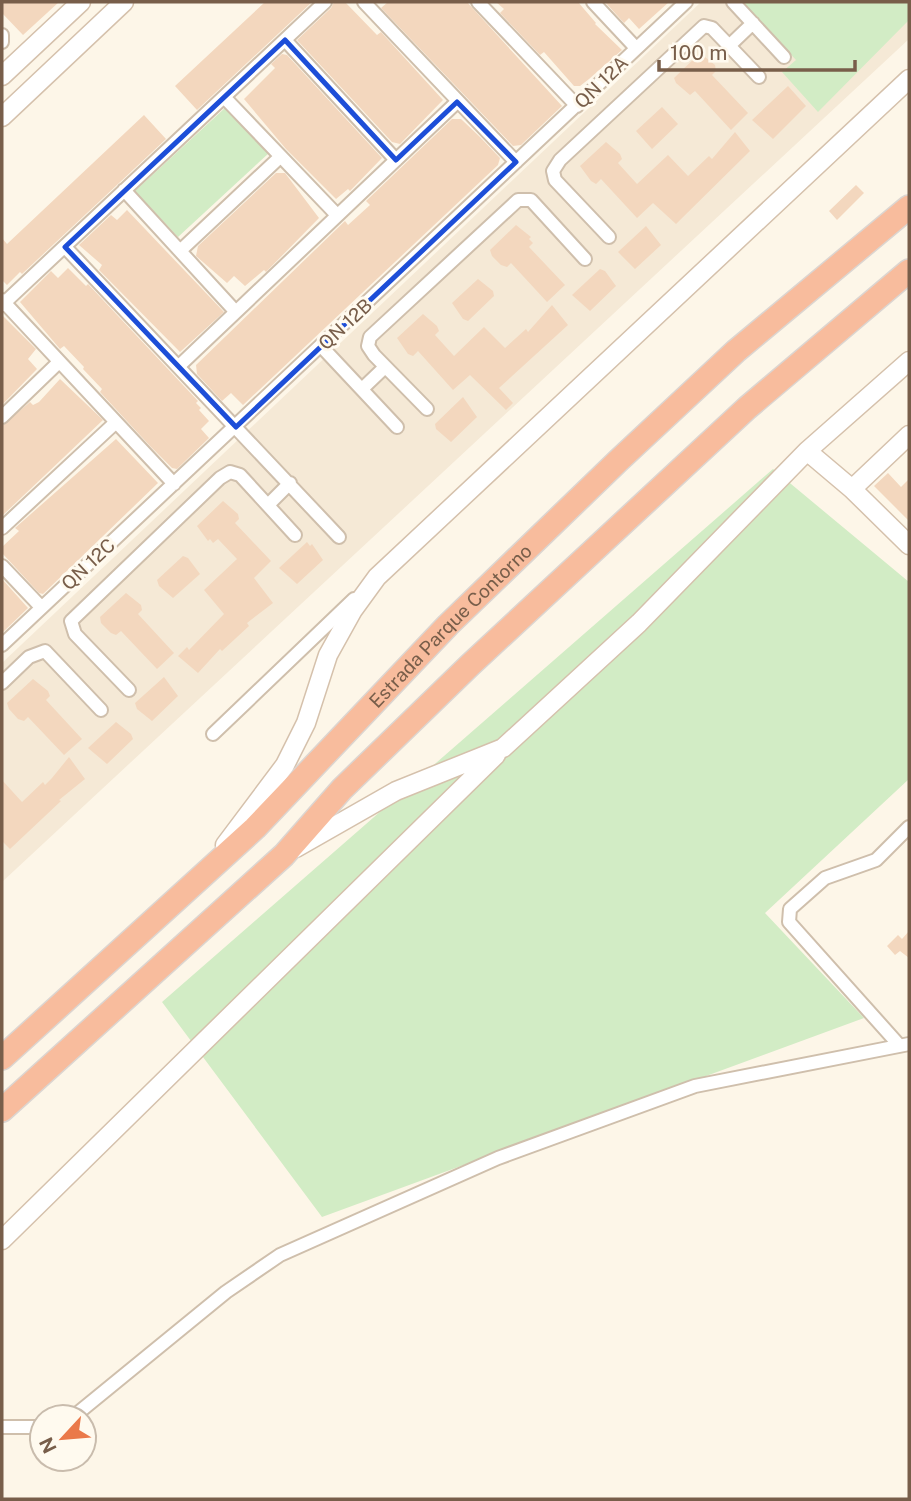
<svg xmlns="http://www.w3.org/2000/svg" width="911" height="1501" viewBox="0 0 911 1501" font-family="'Public Sans',sans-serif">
	<rect width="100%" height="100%" fill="#fdf6e8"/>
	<!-- residential -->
	<path fill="#f5e9d6" d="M701,2H909V39L2,882V663Z"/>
	<!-- green -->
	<path fill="#d2ecc5" d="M742,2H909V20L818,112L782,72L796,60Z
		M226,107L269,153L178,237L135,191Z
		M773,469L909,582V779L765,913L864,1018L322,1217L162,1002Z"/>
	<!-- building -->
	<path fill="#f3d7be" d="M2,2H59L23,35L2,13Z
		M265,2H312L197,110L175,86Z
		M334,2H345L377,35L381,32L443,100L400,144L392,142L297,40L331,8Z
		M388,2H467L562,106L521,145L513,146L381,8Z
		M496,2H578L596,23L595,24L622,50L589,79L580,86H574L544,52L540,55L500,13L504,9Z
		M605,2H669L639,29L629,18L624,23Z
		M700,53L715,65L716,71L712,75L748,113L731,130L695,91L690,95L676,83L674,78Z
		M282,54L287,55L382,158L350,191L348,189L336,199L286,149L244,99L275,68L271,64Z
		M788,86L806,106L773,139L752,120Z
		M662,107L678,124L652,149L636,131Z
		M144,115L166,139L22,274L20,272L7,285L2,280V238L7,244Z
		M452,119H461L480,137L500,158L498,165L243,405L231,393L222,401L197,374L196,365L345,221L348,225L370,205L366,201Z
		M735,132L750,151L676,224L653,203L637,218L601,179L596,184L591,181L580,166L606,142L620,154L622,159L618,163L637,184L668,155L688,176L709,156L712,159Z
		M276,173H285L319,218L266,272L264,270L245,286L234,276L227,283L196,256L198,246Z
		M856,185L864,193L837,220L829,211Z
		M127,210L224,312L180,352L99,270L102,265L79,245L111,215L117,220Z
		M516,225L531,237L529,239L533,243L529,247L565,285L547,302L511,263L507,267L501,265L492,256L490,250Z
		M646,226L661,245L635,269L618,252Z
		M68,268L86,286L88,284L198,401L196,403L201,408L199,410L209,421L201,429L209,438L177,469L172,468L150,446L100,392L102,389L83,369L84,367L64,346L60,349L20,302L51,271L58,278Z
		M600,269L605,271L616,286L590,311L572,295Z
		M478,279L493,291L494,296L468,321L463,319L452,303Z
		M552,305L568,325L499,388L513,403L506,410L470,375L453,390L418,351L413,356L408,354L397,338L423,314L437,326L439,331L435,335L454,356L484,327L505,348L526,329L528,332Z
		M2,315L36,349L28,359L37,369L2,405Z
		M60,379L103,420L3,515L2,426L30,402L33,405L39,402Z
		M463,397L477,417L451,442L436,429L435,424Z
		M116,439L158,483L43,594L39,593L2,553V547L19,531L15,528Z
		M888,473L901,487L909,479V521L874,486Z
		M223,501L238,514L239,519L235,523L271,561L254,578L273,603L247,623L249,626L222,651L220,649L198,673L178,656L187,647L189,650L224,614L204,590L237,559L218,539L213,543L210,539L208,541L197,526Z
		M307,542L310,546L312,544L323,560L297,584L279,568Z
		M183,556L188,558L200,574L173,598L159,586L157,580Z
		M2,579L28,608L2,633Z
		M126,593L141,605L142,610L138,614L174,653L157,669L121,631L116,635L111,633L101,623L100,617Z
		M164,677L178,696L152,721L137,709L135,703Z
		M33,679L48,691L50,696L46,700L82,739L64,755L28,717L24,721L18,719L9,709L7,703Z
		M116,722L131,734L133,739L107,764L88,748Z
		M69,757L85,779L59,800L61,801L10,849L2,841V780L22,802L43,782L45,785L52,778Z
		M909,931V958L900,951L895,955L887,946L898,935L902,939Z"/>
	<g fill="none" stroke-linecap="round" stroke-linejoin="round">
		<defs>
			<path id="street" d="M364,2L516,162
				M478,2L577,106
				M593,2L636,48
				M733,2L784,57
				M2,35V42
				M285,40L396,160
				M730,45L753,23
				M224,97L336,214
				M124,190L235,311
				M609,237L555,180L553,171L560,160L704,26L712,28L759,77
				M65,247L339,537
				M181,250L280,157
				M2,300L174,484
				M2,305L325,2
				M321,346L397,427
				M179,366L457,102
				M362,389L385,367
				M427,409L374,355L368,346L370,337L518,200H531L585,259
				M2,417L59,362
				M268,505L290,483
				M2,528L115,423
				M2,566L41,607
				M2,645L686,2
				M2,683L29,657L45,651L101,710
				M129,690L75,634L71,621L220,478L230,472L240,475L295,535
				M213,734L354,599
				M899,1045L789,922L790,909L825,878L876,860L909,827
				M73,1417L226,1292L280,1255L498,1158L695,1086L909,1044
				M2,1427H42"/>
			<path id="secondary" d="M2,76L81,2
				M2,117L124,2
				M807,451L852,489L909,545
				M852,489L909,435
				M225,845L285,765L306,723L328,655L353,610L377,577L909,79
				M296,848L396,791L503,748L639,623L807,451L909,361
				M2,1240L496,755"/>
			<g id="highway">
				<path id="s1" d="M2,1058L255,828L448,625L618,461L736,351L909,207"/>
				<path d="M2,1110L284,855L342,789L470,665L747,408L909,271"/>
			</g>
		</defs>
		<!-- street casing -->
		<use href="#street" stroke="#cfbfac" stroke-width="16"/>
		<!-- secondary casing -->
		<use href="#secondary" stroke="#d5c1ac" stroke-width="21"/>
		<!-- highway casing -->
		<use href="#highway" stroke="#dcd5d0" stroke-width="26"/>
		<!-- street -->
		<use href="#street" stroke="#fff" stroke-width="12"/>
		<!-- secondary -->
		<use href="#secondary" stroke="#fff" stroke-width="18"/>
		<!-- highway -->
		<use href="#highway" stroke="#f8bc9d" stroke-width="23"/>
	</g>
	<!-- marked area -->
	<path fill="none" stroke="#1d4ed8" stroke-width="5" stroke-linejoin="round" d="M285,40L396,160L457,102L516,162L236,427L65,247Z"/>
	<g text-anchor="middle" stroke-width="6" stroke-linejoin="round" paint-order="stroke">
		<!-- street labels -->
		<g font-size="19" fill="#785e4a" stroke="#fffaef">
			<text transform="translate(601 82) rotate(-44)" y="7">QN 12A</text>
			<text transform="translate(345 324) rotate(-43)" y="7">QN 12B</text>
			<text transform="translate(88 564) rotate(-43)" y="7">QN 12C</text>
			<text dy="7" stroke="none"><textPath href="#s1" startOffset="623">Estrada Parque Contorno</textPath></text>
		</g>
	</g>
	<!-- border -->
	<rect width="911" height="1501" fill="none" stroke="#785e4a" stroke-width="7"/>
	<!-- north arrow -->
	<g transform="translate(63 1438) rotate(244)"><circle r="33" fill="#fffaef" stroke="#c9bcad" stroke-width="2"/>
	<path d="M0-5L12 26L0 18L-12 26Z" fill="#ea794a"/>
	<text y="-10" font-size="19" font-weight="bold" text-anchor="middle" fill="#785e4a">N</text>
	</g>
	<!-- scale -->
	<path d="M659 60v10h196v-10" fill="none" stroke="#785e4a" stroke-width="3.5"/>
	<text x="670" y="60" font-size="21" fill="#785e4a" stroke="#fffaef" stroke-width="5" paint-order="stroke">100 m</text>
</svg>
